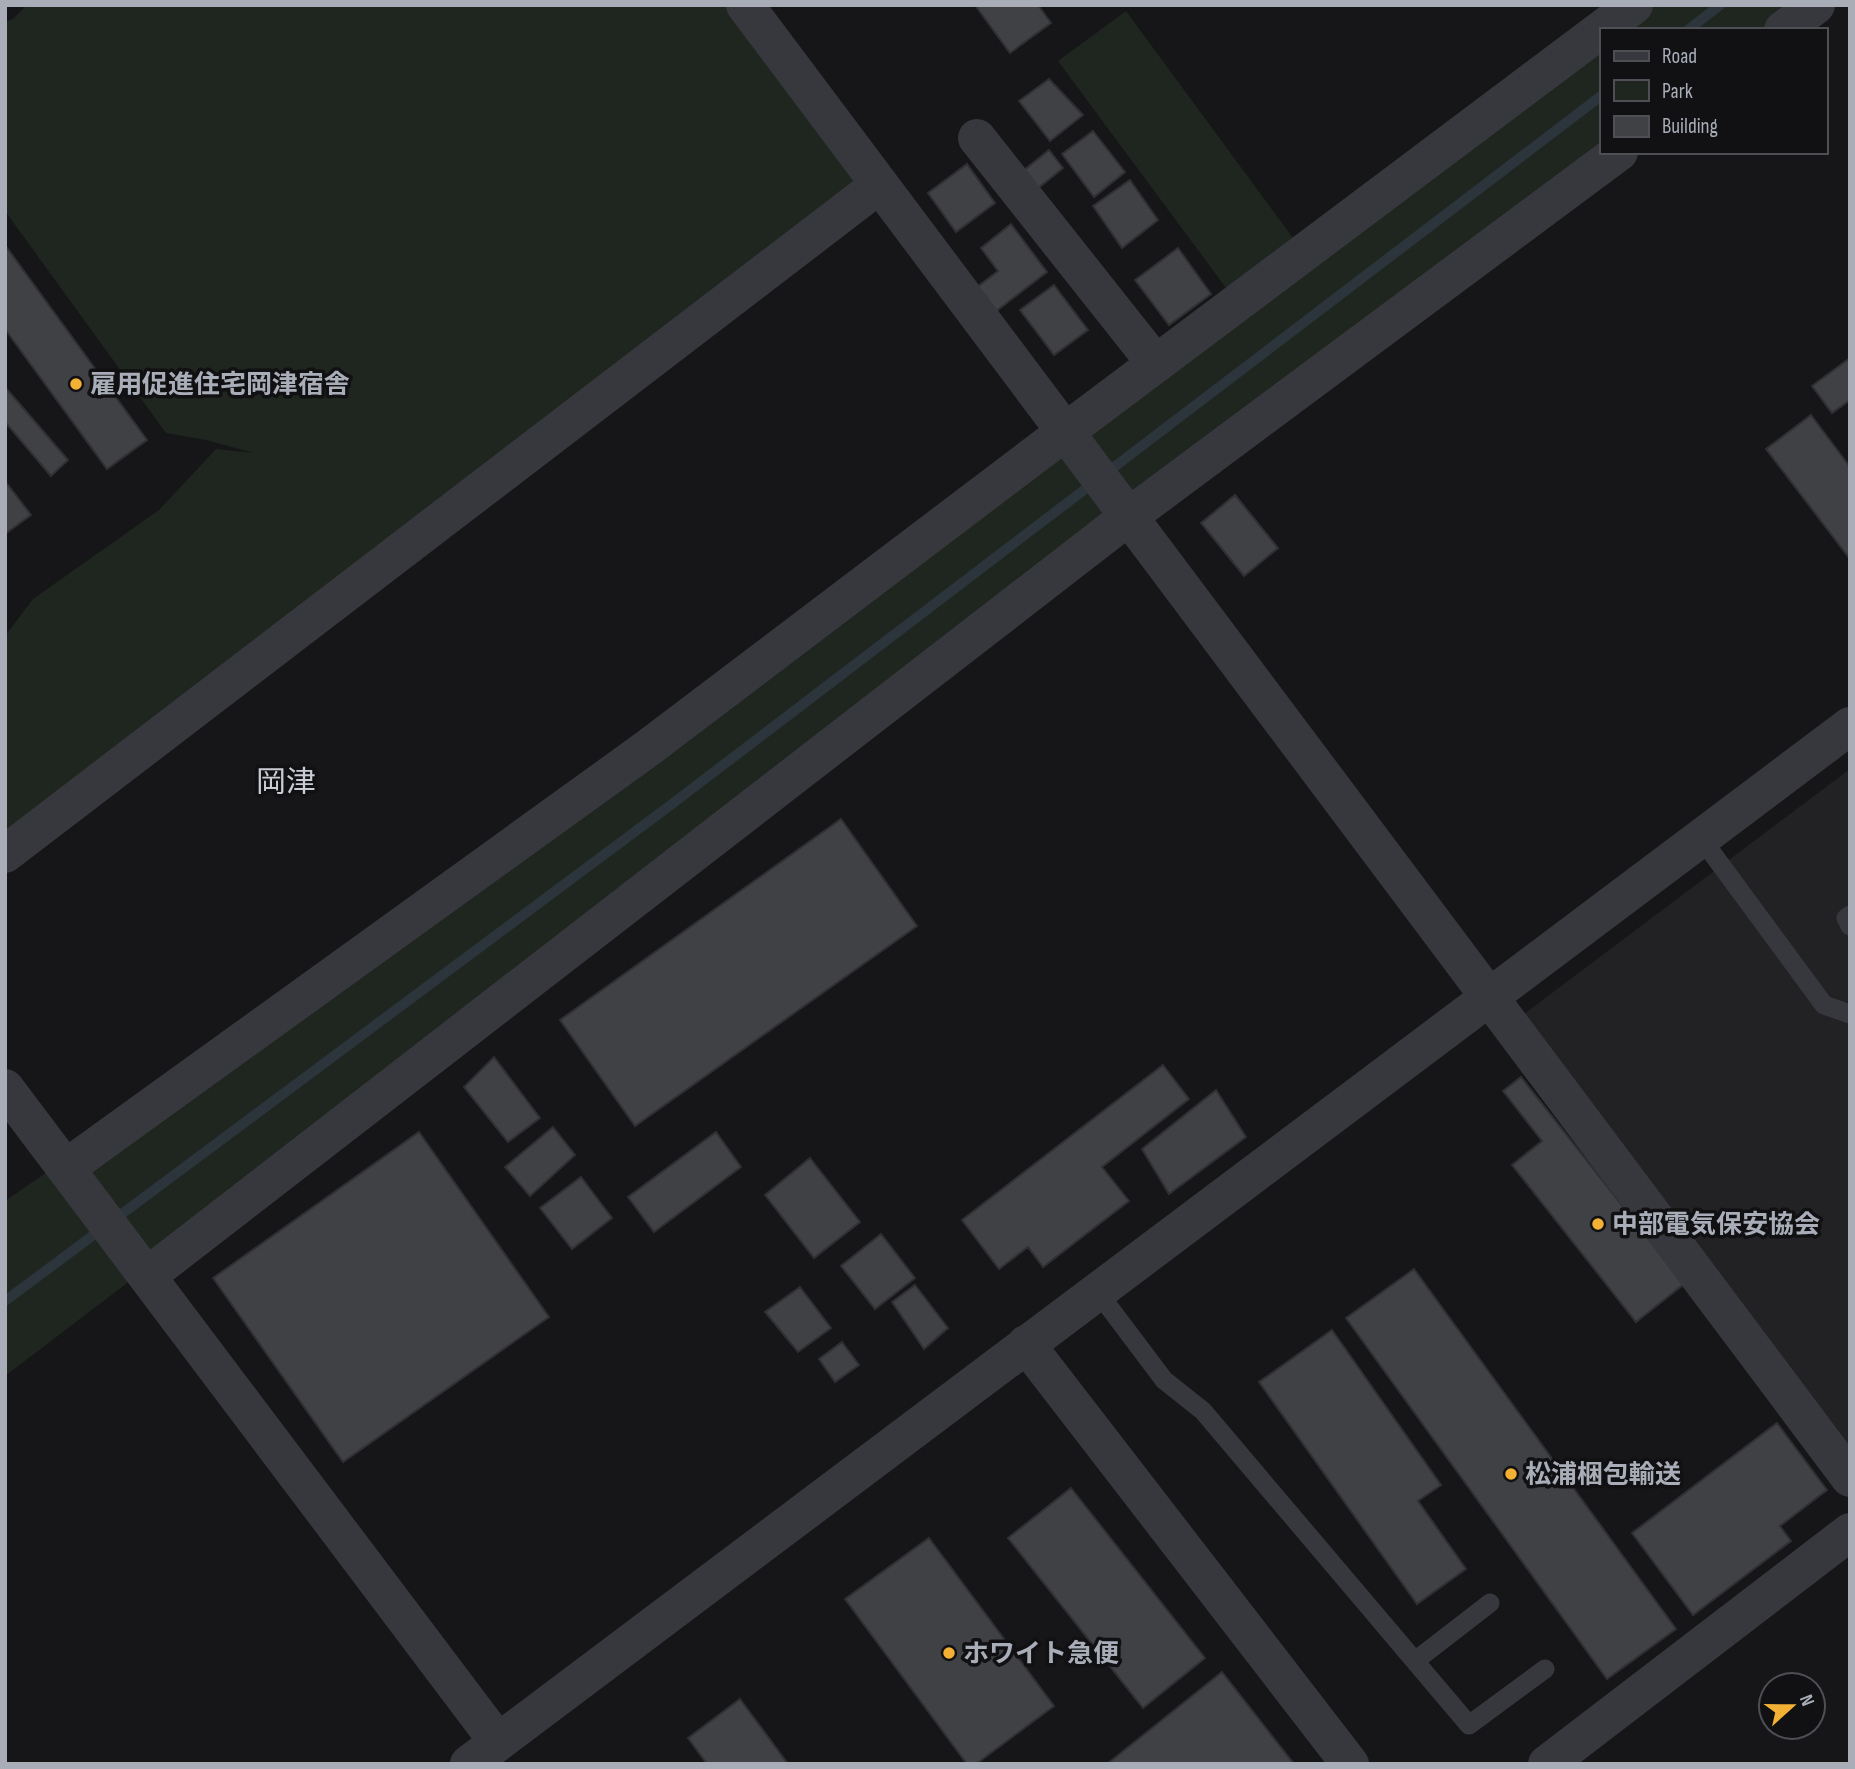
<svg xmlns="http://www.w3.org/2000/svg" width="1855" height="1769" viewBox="0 0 1855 1769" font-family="'Sofia Sans Condensed','Noto Sans JP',sans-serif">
	<rect width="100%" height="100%" fill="#161618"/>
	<!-- built -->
	<path fill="#222225" d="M1850,769V1462L1512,1023Z"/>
	<!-- green -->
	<path fill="#1e261f" d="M27,5H736L867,184L5,854V636L33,599L159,510L216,449L254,453L206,440L166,433L5,211V22L13,19Z
		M1643,5H1816L1783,30H1611Z
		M1126,11L1296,242L1229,292L1058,61Z
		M1601,38V152L1376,333L5,1376V1201L329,978Z"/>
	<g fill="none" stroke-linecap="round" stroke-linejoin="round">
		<!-- stream -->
		<path stroke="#2c353c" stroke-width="10" d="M1688,30L1720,5
			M5,1301L668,807L1601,96"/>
	</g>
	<!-- building -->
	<path fill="#404145" stroke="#303034" stroke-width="2" d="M975,5H1038L1051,23L1010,53Z
		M1049,79L1083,115L1050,141L1019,101Z
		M1093,131L1125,172L1094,197L1062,154Z
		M1049,150L1063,168L1037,189L1023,171Z
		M967,164L995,203L956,232L928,193Z
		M1130,180L1158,220L1122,248L1093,206Z
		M1011,224L1047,272L995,312L976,288L998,271L981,248Z
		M5,245L147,440L107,469L5,329Z
		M1178,248L1211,294L1169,325L1135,280Z
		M1054,285L1088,330L1054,355L1020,310Z
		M1850,358V400L1832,413L1812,386Z
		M5,387L68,460L51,476L5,422Z
		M1811,415L1850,467V559L1766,449Z
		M5,481L31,515L5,534Z
		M1235,495L1278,548L1244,576L1201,523Z
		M841,819L917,926L635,1126L560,1020Z
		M494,1057L540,1118L508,1142L464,1087Z
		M1163,1065L1189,1099L1102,1167L1129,1201L1043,1267L1028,1247L999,1269L962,1220Z
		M1521,1077L1684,1284L1636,1322L1512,1165L1542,1141L1503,1091Z
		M1216,1090L1246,1137L1169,1194L1142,1149Z
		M553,1127L575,1155L530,1196L505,1167Z
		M419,1132L549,1317L343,1462L213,1278Z
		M716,1132L741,1167L654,1232L628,1197Z
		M810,1158L860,1222L814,1258L765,1195Z
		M581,1177L612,1218L572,1249L540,1208Z
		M881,1234L915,1278L875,1309L841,1266Z
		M1414,1269L1676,1629L1607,1679L1346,1318Z
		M915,1285L948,1328L924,1349L892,1302Z
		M800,1287L831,1328L798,1352L765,1312Z
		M1332,1330L1441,1485L1418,1501L1466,1569L1417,1604L1259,1382Z
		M842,1342L859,1365L835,1382L819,1359Z
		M1777,1423L1827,1490L1780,1526L1791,1541L1693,1615L1632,1533Z
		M1071,1488L1205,1658L1143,1708L1008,1538Z
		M929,1538L1054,1706L976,1764H967L845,1599Z
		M1222,1672L1294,1764H1107Z
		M740,1699L788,1764H707L688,1738Z"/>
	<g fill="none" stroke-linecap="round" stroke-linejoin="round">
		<!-- service -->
		<path stroke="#37383d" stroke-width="19" d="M1701,838L1824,1005L1850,1014
			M1850,915L1846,918L1850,926
			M1097,1291L1164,1380L1203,1411L1469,1725L1545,1669
			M1415,1661L1490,1603"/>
		<!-- minor -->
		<path stroke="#37383d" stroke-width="38" d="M745,5L1850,1478
			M1783,30L1816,5
			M977,138L1156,364
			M5,854L879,185
			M5,1088L498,1742
			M66,1168L648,748L1065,432L1634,5
			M147,1276L1128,517L1619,152
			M1026,1344L1350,1764
			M1547,1764L1850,1532"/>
		<!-- tertiary -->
		<path stroke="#37383d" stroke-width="38" d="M469,1764L1850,726"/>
	</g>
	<!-- markers -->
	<g fill="#f2b134" stroke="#111113" stroke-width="2.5">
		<circle cx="76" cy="384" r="7"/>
		<circle cx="1598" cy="1224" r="7"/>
		<circle cx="1511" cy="1474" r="7"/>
		<circle cx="949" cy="1653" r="7"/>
	</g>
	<g text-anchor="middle" stroke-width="7" stroke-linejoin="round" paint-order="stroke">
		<!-- poi labels -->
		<g font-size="26" font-weight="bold" fill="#a8adb8" stroke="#111113" text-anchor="start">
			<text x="90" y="393">雇用促進住宅岡津宿舎</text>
			<text x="1612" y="1233">中部電気保安協会</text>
			<text x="1525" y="1483">松浦梱包輸送</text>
			<text x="963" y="1662">ホワイト急便</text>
		</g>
		<!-- quarter labels -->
		<g font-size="30" fill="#c9ccd4" stroke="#111113">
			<text x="286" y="792">岡津</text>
		</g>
	</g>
	<!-- border -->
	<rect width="1855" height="1769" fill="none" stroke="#a8adb8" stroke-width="14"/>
	<!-- legend -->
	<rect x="1600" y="28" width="228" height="126" fill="#111113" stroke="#4d4f55" stroke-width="2"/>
	<rect x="1614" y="51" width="35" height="10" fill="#37383d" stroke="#4d4f55" stroke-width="2"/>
	<text x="1662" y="63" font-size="21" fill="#a8adb8">Road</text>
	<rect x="1614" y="80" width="35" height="21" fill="#1e261f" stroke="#4d4f55" stroke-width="2"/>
	<text x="1662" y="98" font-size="21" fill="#a8adb8">Park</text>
	<rect x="1614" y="116" width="35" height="21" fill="#404145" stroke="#4d4f55" stroke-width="2"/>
	<text x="1662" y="133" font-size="21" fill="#a8adb8">Building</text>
	<!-- north arrow -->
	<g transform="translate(1792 1706) rotate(69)"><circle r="33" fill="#111113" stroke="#4d4f55" stroke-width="2"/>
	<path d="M0-5L12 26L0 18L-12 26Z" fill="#f2b134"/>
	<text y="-10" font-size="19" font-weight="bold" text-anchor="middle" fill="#a8adb8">N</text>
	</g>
</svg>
